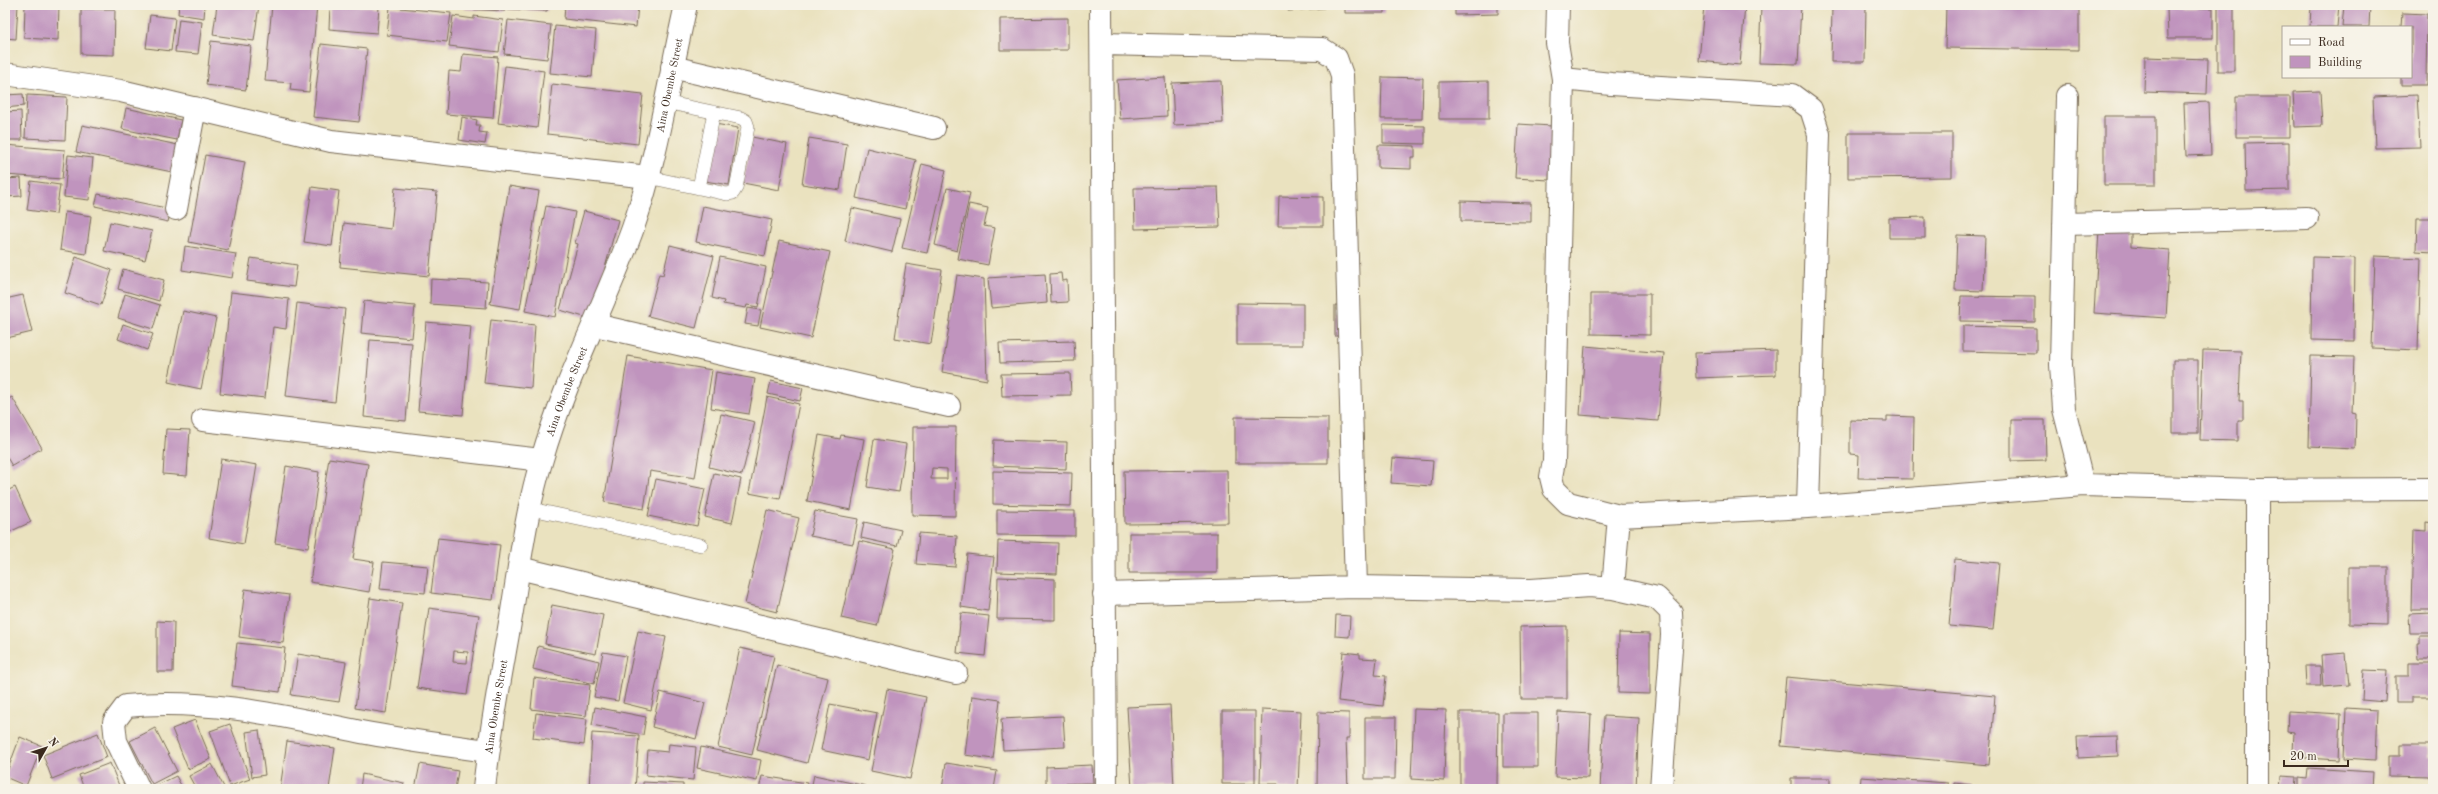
<svg xmlns="http://www.w3.org/2000/svg" width="2438" height="794" viewBox="0 0 2438 794" font-family="'Old Standard TT',serif">
	<rect width="100%" height="100%" fill="#f7f3e8"/>
	<filter id="ink" filterUnits="userSpaceOnUse"><feTurbulence type="fractalNoise" baseFrequency=".025" numOctaves="2"/><feDisplacementMap in="SourceGraphic" scale="8" xChannelSelector="R" yChannelSelector="G"/><feConvolveMatrix kernelMatrix="1 2 1 2 8 2 1 2 1" color-interpolation-filters="sRGB"/></filter>
	<filter id="wash" filterUnits="userSpaceOnUse"><feTurbulence type="fractalNoise" baseFrequency=".012" numOctaves="4" result="noise"/><feDisplacementMap in="SourceGraphic" scale="16" xChannelSelector="R" yChannelSelector="G"/><feGaussianBlur stdDeviation="0.9" result="paint"/><feColorMatrix in="noise" values="0 0 0 0 0 0 0 0 0 0 0 0 0 0 0 0 0 1.4 0 .05"/><feComposite in="paint" operator="in"/></filter>
	<g filter="url(#wash)">
		<rect width="100%" height="100%" fill="#eae2bf"/>
		<g id="blocks">
			<!-- building -->
			<path fill="#c094be" fill-rule="evenodd" d="M5,5H18L16,39L5,38Z
				M25,5H59L58,40L24,38Z
				M179,5H205L204,18L178,14Z
				M217,5H259L254,41L213,35Z
				M272,5H317L309,92L290,90L291,83L265,81Z
				M330,5L379,7L377,33L329,29Z
				M465,5H505V11L464,9Z
				M508,5H548L547,11L507,9Z
				M565,5H638L636,27L564,19Z
				M1288,5H1324V8L1288,11Z
				M1345,5H1385V13H1345Z
				M1455,5H1498V14L1455,15Z
				M1704,5H1745L1740,65L1699,61Z
				M1761,5H1801L1798,64L1759,63Z
				M1832,5H1866L1865,62H1831Z
				M1946,5H2079V50L1945,48Z
				M2218,5H2234V71H2218Z
				M2311,5H2339L2337,27H2310Z
				M2344,5H2370L2369,27H2342Z
				M390,7L451,13L447,42L387,35Z
				M2167,8H2213V38H2168Z
				M81,9H115L114,55L81,54Z
				M2402,13L2427,14L2426,85H2401V77H2411V27H2401Z
				M150,15L175,18L171,51L146,48Z
				M453,16L474,19V16L503,20L499,52L449,46Z
				M1068,18V50H1000V19Z
				M179,19L202,22L198,54L175,52Z
				M508,20L551,25L547,59L504,54Z
				M555,26L596,30L592,77L550,73Z
				M211,41L251,46L246,90L206,85Z
				M321,44L367,49L359,122L313,117Z
				M463,54L498,57L493,118L446,114L449,71L461,72Z
				M2145,57L2208,59L2207,94L2144,92Z
				M505,66L544,71L537,128L498,123Z
				M1165,77L1167,116L1120,119L1117,80Z
				M1382,77L1423,78L1422,119H1381Z
				M1221,81L1223,123L1174,125L1172,83Z
				M1489,81V119H1439V82Z
				M552,84L643,94L638,144L547,134Z
				M2320,91L2322,126L2295,127L2293,92Z
				M23,94L24,106L5,108V95Z
				M27,95L67,97L65,140L25,138Z
				M2417,95L2420,147L2375,148L2373,97Z
				M2236,97H2290V137H2236Z
				M2209,102L2211,155L2186,156L2184,103Z
				M126,108L181,120L177,140L122,129Z
				M21,111L22,140H5V112Z
				M2104,116H2156V185H2104Z
				M462,117L477,120L476,125H480L479,132L487,133L485,144L459,140Z
				M715,124L738,128L729,185L705,181Z
				M1518,124L1552,126L1549,180L1515,178Z
				M82,125L178,145L172,172L76,152Z
				M1383,125L1425,126V144L1383,143Z
				M1848,133H1952V177L1848,178Z
				M752,137L787,144L779,190L743,183Z
				M809,138L847,144L840,190L802,184Z
				M2289,142V190L2246,191L2245,143Z
				M5,145L65,150L62,179L5,175Z
				M1378,145L1415,146V157H1411V169L1378,168Z
				M867,148L916,160L905,209L856,198Z
				M68,155L93,158L89,200L64,197Z
				M205,155L245,162L228,250L189,242Z
				M922,164L946,170L927,253L902,248Z
				M21,178L22,196L5,197V179Z
				M31,181L60,185L56,214L27,210Z
				M509,186L539,191L520,309L490,304Z
				M312,187L339,191L332,246L304,242Z
				M1218,187L1220,227L1135,229L1134,188Z
				M395,188L437,192L429,276L340,267L344,223L391,229Z
				M947,188L970,193L957,251L935,245Z
				M98,194L171,209L168,222L95,206Z
				M1279,196L1323,197V226H1278Z
				M1461,201L1531,203V222L1461,221Z
				M969,204L988,208L984,226L995,228L988,265L958,259Z
				M546,206L575,212L555,317L525,311Z
				M703,206L772,220L765,256L696,242Z
				M852,208L900,219L892,252L845,241Z
				M584,211L618,220L591,319L560,310L578,244L575,243Z
				M65,212L91,216L86,254L60,250Z
				M1925,217V238H1889V218Z
				M2417,218H2433V252L2416,251Z
				M110,222L152,231L145,260L104,251Z
				M2099,230L2131,233V247L2170,250L2166,318L2094,313Z
				M1957,235L1985,236L1983,291L1955,290Z
				M779,241L830,252L811,338L760,327Z
				M670,245L714,256L696,328L648,316L659,274L663,275Z
				M185,246L236,254L232,278L182,270Z
				M2375,256L2421,258L2418,350L2372,348Z
				M76,257L112,270L101,305L65,293Z
				M720,257L766,267L758,307L747,305L746,308L723,304L724,301L712,298Z
				M2312,257L2355,258L2354,341L2311,340Z
				M251,258L297,265L294,287L247,281Z
				M906,264L942,270L931,344L895,338Z
				M123,269L164,280L159,301L118,289Z
				M1061,273L1062,281L1067,280L1068,302L1051,303L1050,274Z
				M1045,274L1047,303L991,308L988,278Z
				M957,275L984,279L987,380L942,372Z
				M431,279L488,282L486,308L430,304Z
				M231,292L289,299L286,329L273,327L265,398L220,393Z
				M125,294L160,305L153,329L118,318Z
				M1591,294H1650V335L1591,334Z
				M23,295L32,332L7,338L5,299Z
				M1961,296L2035,297V322L1960,321Z
				M364,301L415,306L412,338L361,333Z
				M297,303L345,309L335,402L286,396Z
				M1237,303L1303,304V345H1237Z
				M1335,305H1347L1346,336H1335Z
				M748,308L761,310L758,326L745,324Z
				M183,311L216,318L201,389L168,382Z
				M491,320L535,325L531,388L484,383Z
				M426,322L471,326L463,415L418,411Z
				M123,324L153,334L147,350L118,339Z
				M1963,326L2036,328V353L1963,351Z
				M370,340L412,343L406,421L364,417Z
				M1074,341L1075,361L1000,363L999,343Z
				M1585,346L1664,353L1658,421L1580,415Z
				M1776,350V375L1696,378L1695,353Z
				M2203,350L2241,351L2239,401H2243V420H2238V441L2200,440Z
				M628,356L712,370L695,478L650,471L644,509L604,502Z
				M2311,356L2354,357L2352,413L2356,414L2355,449L2309,447Z
				M2173,360H2198V433H2173Z
				M716,372L755,379L749,414L711,408Z
				M1070,373L1071,395L1002,396L1001,374Z
				M771,381L803,388L800,401L768,394Z
				M12,397L42,448L12,466L5,454V401Z
				M767,397L799,404L780,499L749,493Z
				M721,414L755,422L742,475L709,467Z
				M1887,416L1914,417L1913,479L1858,478L1859,455L1850,454V420L1887,421Z
				M1235,417L1328,418V463H1235Z
				M2011,420H2045L2046,460L2011,461Z
				M913,427H956L955,516L912,515ZM932,468L947,469V479H931Z
				M166,429L190,430L187,476L163,474Z
				M819,435L840,439L841,435L864,439L851,510L807,501Z
				M874,439L906,444L899,492L867,487Z
				M994,440L1067,442L1066,469L993,466Z
				M329,458L368,464L353,559L374,562L369,592L310,582Z
				M1393,458L1433,461L1431,486L1391,483Z
				M221,459L257,465L244,544L209,538Z
				M286,466L319,472L308,548L275,543Z
				M1227,470L1228,523L1125,524L1124,471Z
				M993,471L1072,473L1071,506L993,504Z
				M714,473L741,479L732,523L705,517Z
				M656,479L705,489L697,526L648,516Z
				M15,487L31,522L5,534V492Z
				M767,510L799,518L777,612L745,604Z
				M997,510L1075,511V536L997,535Z
				M815,511L858,519L853,544L810,536Z
				M864,522L901,530L897,546L861,538Z
				M2426,522L2433,523V610H2411L2413,530L2426,531Z
				M919,533L957,536L955,567L916,564Z
				M1129,533H1217V573H1129Z
				M438,538L500,545L493,600L431,593Z
				M859,541L895,549L877,626L841,618Z
				M998,541L1058,543L1057,574L997,572Z
				M967,554L994,557L988,611L961,607Z
				M1955,559L1999,563L1993,630L1949,626Z
				M383,562L428,566L425,593L380,589Z
				M2349,567H2388V625L2349,624Z
				M998,577L1055,579V620L997,619Z
				M245,589L289,595L283,643L239,637Z
				M370,598L402,603L386,713L355,708Z
				M552,605L603,615L596,654L545,644Z
				M429,608L479,615L467,695L417,688ZM454,651L468,652L467,663L453,662Z
				M961,613L989,616L985,656L957,653Z
				M2433,613V633H2410L2409,614Z
				M1336,615L1350,616L1349,637L1335,636Z
				M157,621L174,622L173,672H157Z
				M1567,626V699H1521L1520,627Z
				M638,631L666,637L651,710L623,703Z
				M1619,633L1650,634V694L1618,693Z
				M2420,636H2433V659H2418L2417,644H2420Z
				M237,643L285,648L280,692L232,686Z
				M538,646L599,661L594,684L533,669Z
				M740,648L774,656L752,755L718,747Z
				M603,652L626,656L618,701L594,697Z
				M1343,652L1360,654V658L1377,659L1375,675L1386,676L1383,706L1338,701Z
				M2346,653L2349,685L2323,687L2321,655Z
				M298,654L346,662L339,702L291,695Z
				M2409,663H2433V697H2412V703H2396V676H2409Z
				M777,665L828,678L807,763L757,750Z
				M2305,666H2320L2321,686H2306Z
				M2364,670L2387,671L2385,702L2362,700Z
				M1786,677L1995,696L1989,765L1780,746Z
				M534,678L590,685L586,716L531,709Z
				M887,689L926,697L910,779L871,771Z
				M660,692L705,703L696,739L652,727Z
				M972,696L1000,700L993,759L965,755Z
				M830,704L877,713L868,760L821,750Z
				M1170,705L1174,788L1132,789L1127,707Z
				M595,707L646,717L643,735L592,725Z
				M2346,708L2377,710L2375,760L2344,758Z
				M1262,709L1301,711L1298,789L1278,788V784H1260Z
				M1414,709L1446,710L1444,781L1411,779Z
				M1222,711H1255V784H1222Z
				M2288,711L2341,714L2339,760L2305,758V753L2293,752L2294,732L2287,731Z
				M1318,712L1349,713V738H1346L1348,789H1317Z
				M1460,712H1498L1497,786H1460Z
				M1558,712L1591,714L1588,778L1555,777Z
				M536,713L587,719L584,745L533,738Z
				M1503,713H1538V767H1503Z
				M1063,716L1065,747L1003,750L1001,719Z
				M1604,716L1639,718L1636,789H1600Z
				M1365,717H1396L1395,779H1365Z
				M195,720L211,759L188,769L172,729Z
				M230,724L250,779L230,786L210,731Z
				M155,728L177,771L152,784L130,741Z
				M259,730L265,775L252,777L246,732Z
				M98,733L107,757L52,779L43,755Z
				M592,733L639,736L635,789H589Z
				M2117,736L2118,756L2078,758L2077,737Z
				M20,737L42,746L26,786L5,777Z
				M287,741L335,748L329,789H280Z
				M669,744L696,747L693,780L646,775L648,750L668,752Z
				M2400,745H2430V756H2433V777L2388,776V756H2400Z
				M701,747L761,760L757,781L697,768Z
				M110,763L120,788L84,789L79,775Z
				M946,763L997,771L994,789H942Z
				M212,764L225,789H196L189,776Z
				M420,764L458,771L455,789H415Z
				M1092,765L1093,783L1046,784V767Z
				M2308,768L2373,772L2372,789H2299V777L2307,778Z
				M362,774L404,783L403,789H360Z
				M814,775L866,786V789H811Z
				M176,776L183,789H154L153,787Z
				M762,776L807,783L806,789H759Z
				M2281,776L2297,777L2296,789H2280Z
				M1861,777L1948,783L1947,789H1860Z
				M1791,778H1830V789H1791Z
				M643,782L683,784V789H643Z
				M1954,783L1972,785V789H1954Z"/>
		</g>
	</g>
	<g filter="url(#ink)">
		<use href="#blocks" fill-opacity="0" stroke="#786a56" stroke-width="1"/>
		<g fill="none" stroke-linecap="round" stroke-linejoin="round">
			<defs>
				<path id="service" d="M648,177L727,194L733,193L736,188L748,127L746,121L741,118L665,102
					M699,188L714,112
					M531,509L701,545"/>
				<path id="minor" d="M1101,5L1106,789
					M1558,5L1557,43L1563,79L1611,84L1792,95L1811,109L1819,134L1808,507
					M1102,44L1322,49L1336,58L1342,75L1356,587
					M672,67L934,128
					M5,74L121,91L331,141L648,177
					M1563,79L1554,461L1551,477L1554,489L1568,503L1619,516L1808,507L2083,485L2257,490L2433,489
					M2067,96L2061,365L2064,409L2083,485
					M176,209L195,108
					M2064,224L2307,218
					M595,325L949,406
					M203,420L541,460
					M519,568L956,673
					M1613,588L1657,598L1671,612L1672,635L1661,789
					M1104,594L1356,587L1531,590L1589,586L1613,588L1619,516
					M139,789L116,741L114,722L126,706C207,698 283,716 361,732C403,740 446,745 488,751
					M2257,789V490"/>
				<g id="tertiary">
					<path id="s1" d="M484,789C490,729 502,670 512,611C520,561 527,508 542,459C565,379 605,306 633,228C658,156 669,79 686,5"/>
				</g>
			</defs>
			<!-- service casing -->
			<use href="#service" stroke="#786a56" stroke-width="14"/>
			<!-- minor casing -->
			<use href="#minor" stroke="#786a56" stroke-width="24"/>
			<!-- tertiary casing -->
			<use href="#tertiary" stroke="#786a56" stroke-width="24"/>
			<!-- service -->
			<use href="#service" stroke="#fff" stroke-width="13"/>
			<!-- minor -->
			<use href="#minor" stroke="#fff" stroke-width="22"/>
			<!-- tertiary -->
			<use href="#tertiary" stroke="#fff" stroke-width="22"/>
		</g>
	</g>
	<g text-anchor="middle" stroke-width="3.5" stroke-linejoin="round" paint-order="stroke">
		<!-- street labels -->
		<g font-size="11" fill="#3b2a1e" stroke="#f7f3e8">
			<text dy="4" stroke="none"><textPath href="#s1" startOffset="731">Aina Obembe Street</textPath></text>
			<text dy="4" stroke="none"><textPath href="#s1" startOffset="407">Aina Obembe Street</textPath></text>
			<text dy="4" stroke="none"><textPath href="#s1" startOffset="83">Aina Obembe Street</textPath></text>
		</g>
	</g>
	<!-- margin -->
	<rect width="2438" height="794" fill="none" stroke="#f7f3e8" stroke-width="20"/>
	<!-- legend -->
	<rect x="2282" y="26" width="130" height="52" fill="#f7f3e8" stroke="#aca397"/>
	<rect x="2290" y="39" width="20" height="6" fill="#ffffff" stroke="#aca397"/>
	<text x="2318" y="46" font-size="12" fill="#3b2a1e">Road</text>
	<rect x="2290" y="56" width="20" height="12" fill="#c094be" stroke="#aca397"/>
	<text x="2318" y="66" font-size="12" fill="#3b2a1e">Building</text>
	<!-- north arrow -->
	<g transform="translate(46 748) rotate(51)" stroke="#f7f3e8" stroke-width="3" paint-order="stroke">
	<path d="M0-3L7 15L0 10L-7 15Z" fill="#3b2a1e"/>
	<text y="-6" font-size="11" font-weight="bold" text-anchor="middle" fill="#3b2a1e">N</text>
	</g>
	<!-- scale -->
	<path d="M2284 760v6h64v-6" fill="none" stroke="#3b2a1e" stroke-width="2"/>
	<text x="2290" y="760" font-size="12" fill="#3b2a1e" stroke="#f7f3e8" stroke-width="3" paint-order="stroke">20 m</text>
</svg>
